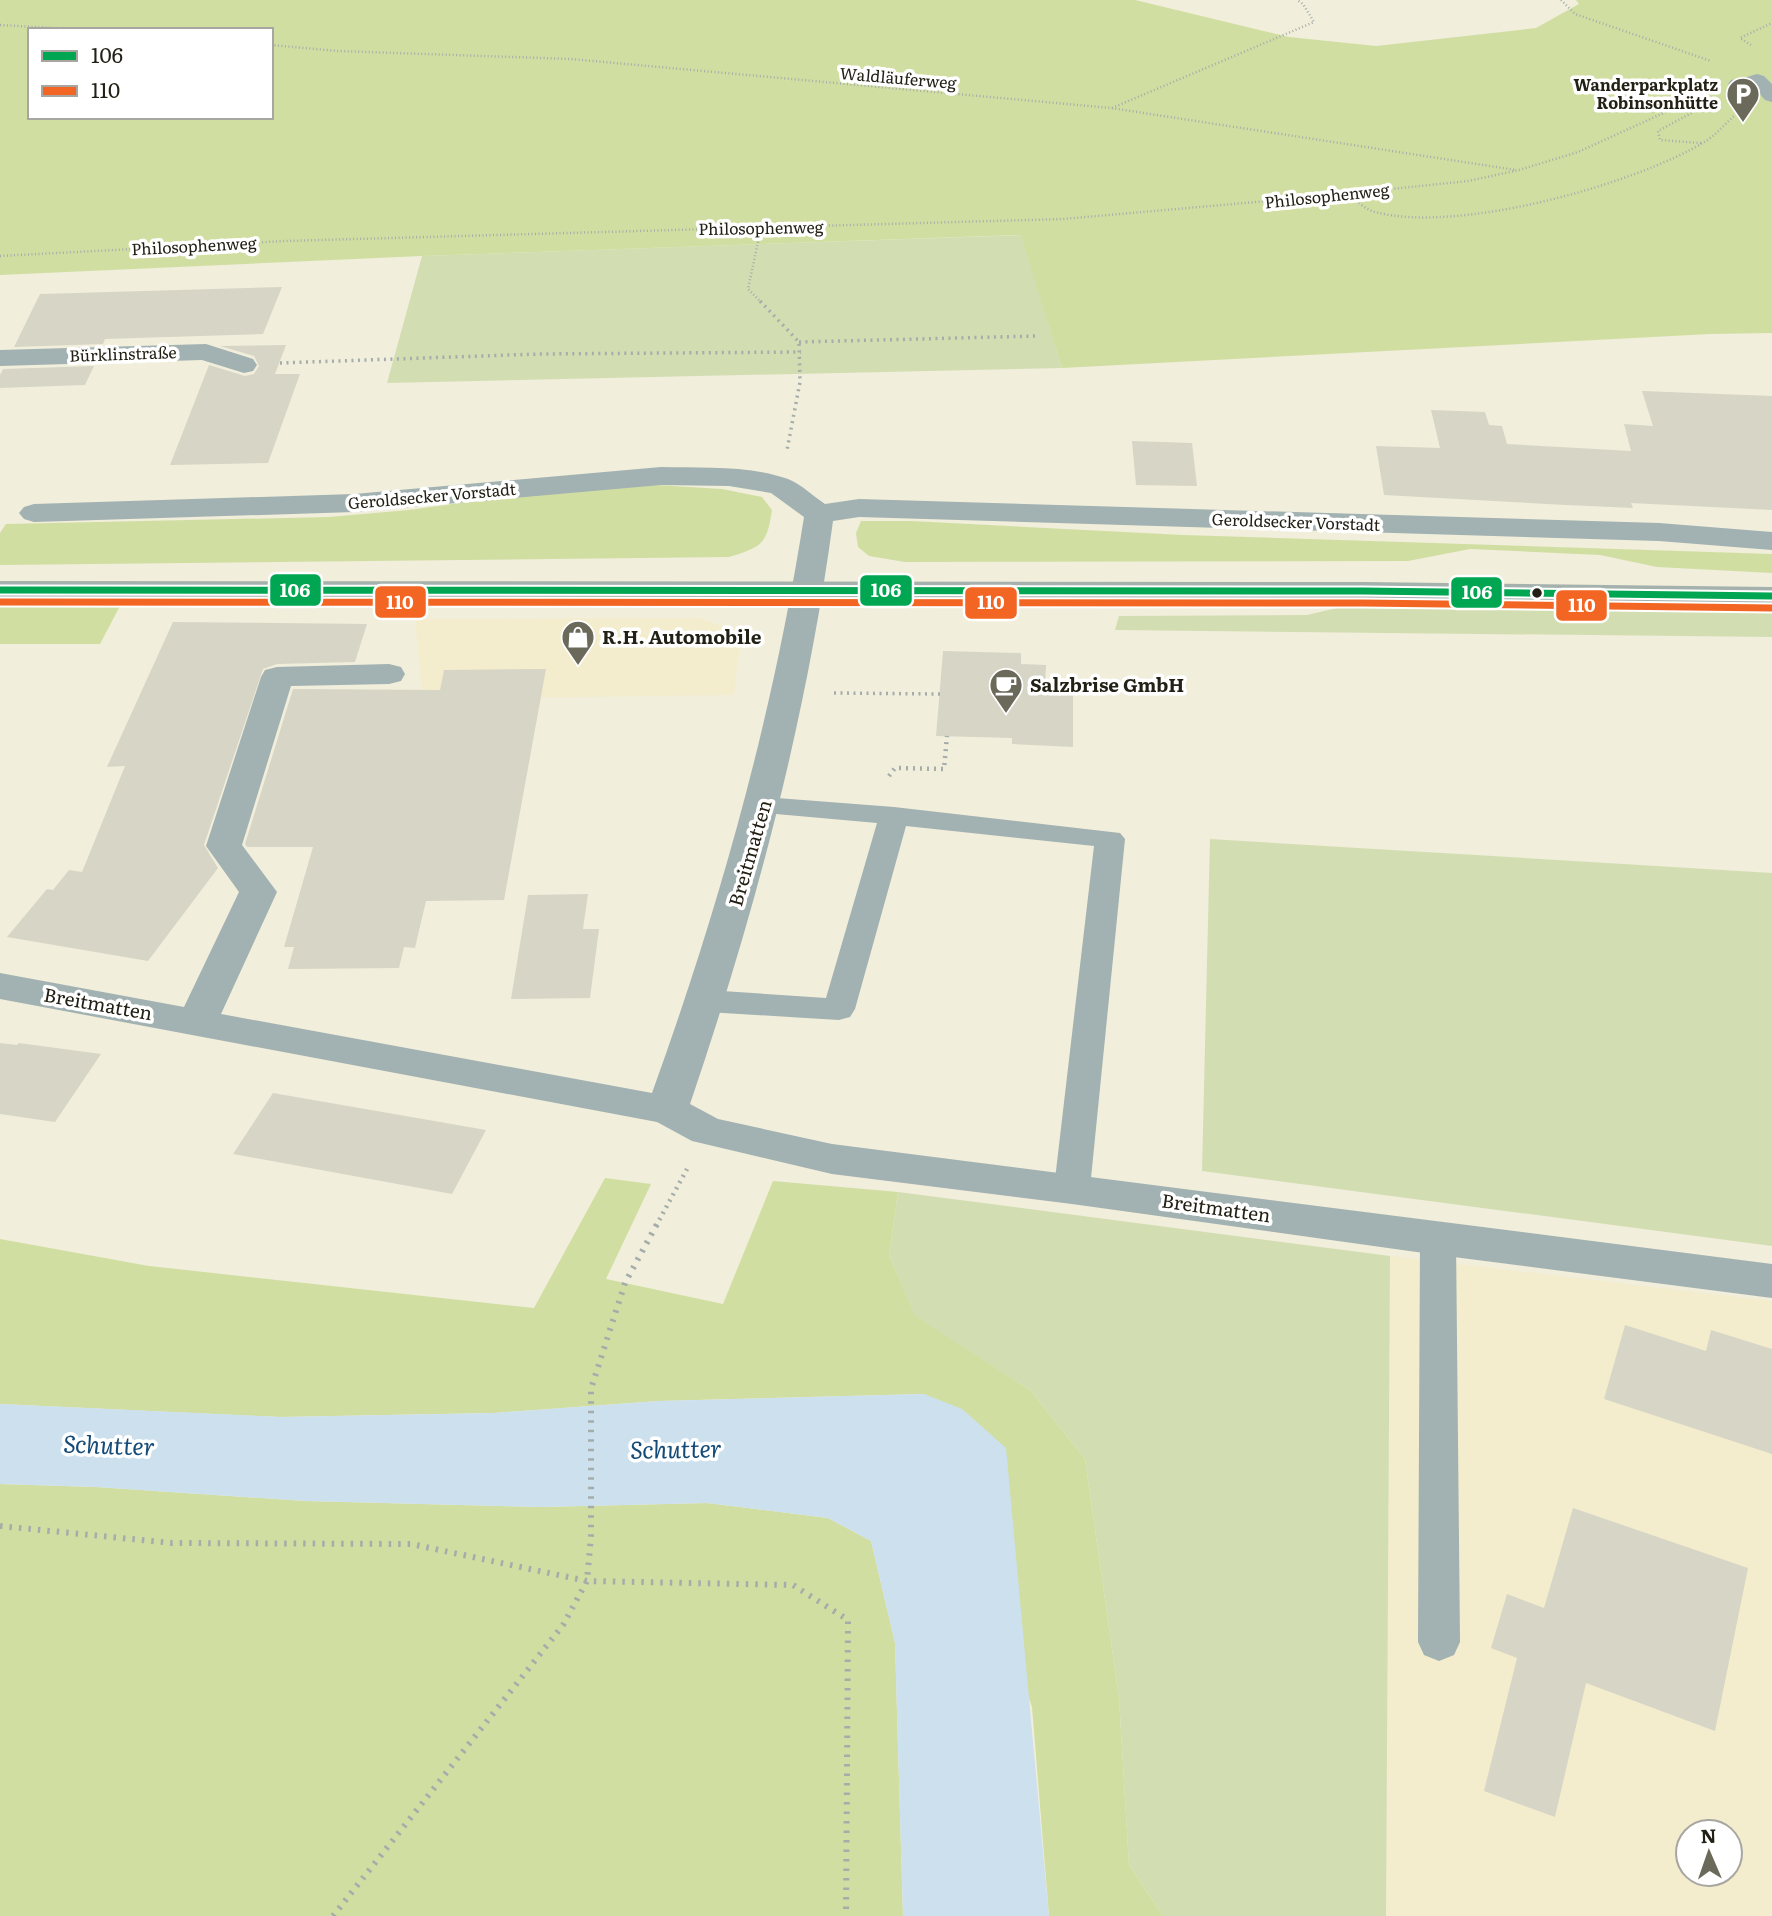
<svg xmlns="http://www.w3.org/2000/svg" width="1772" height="1916" viewBox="0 0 1772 1916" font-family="Literata,serif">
	<rect width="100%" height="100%" fill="#f1eedb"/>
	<!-- built -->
	<path fill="#f3edce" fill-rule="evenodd" d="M698,618L731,628L740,642L734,695L438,699L422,692L415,619Z
		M1390,1256L1772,1301V1916H1386ZM1688,1832H1730V1874H1688Z"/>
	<!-- green -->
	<path fill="#d3ddb2" d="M1022,235L1062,368L387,383L422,256Z
		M1371,600L1772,612V637L1115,630L1119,616L1307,615Z
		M1210,839L1772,873V1246L1202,1171Z
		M898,1192L1390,1256L1386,1916H1163L1129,1865L1119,1698L1085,1459L1030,1390L915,1317L889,1255Z"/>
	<!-- forest -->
	<path fill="#d1dea2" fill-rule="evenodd" d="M0,0H1135L1289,37L1376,46L1536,28L1579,4L1576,0H1772V333L1710,334L1062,368L1021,235L422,256L0,275ZM30,30H271V117H30Z
		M656,485L722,489L762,497L772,510C767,545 761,547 729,557L0,565V533L6,524L329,517L409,510L503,497Z
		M861,521H911L1183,535L1772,554V573L1657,567L1600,555L1470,549L1408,561L905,562L869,556L858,547L856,533Z
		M0,604H121L100,644H0Z
		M605,1178L651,1184L606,1279L723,1304L773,1181L898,1192L889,1255L915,1316L1030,1390L1085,1459L1119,1698L1129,1865L1163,1916H1049L1032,1707L924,1394L659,1401L494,1413L280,1417L0,1404V1239L149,1266L534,1308Z
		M0,1484L96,1487L306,1501L541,1507L707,1503L828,1518L871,1541L895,1643L903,1916H0Z"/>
	<!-- water -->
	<path fill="#cde0ee" d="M924,1394L962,1409L1006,1448L1049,1916H903L895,1643L871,1541L828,1518L707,1503L541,1507L306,1501L96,1487L0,1484V1404L281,1417L494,1413L659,1401Z"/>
	<!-- building -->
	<path fill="#d7d5c6" d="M282,287L263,334L105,339L103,344L14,347L40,294Z
		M286,345L275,374H300L268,463L170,465L209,365L245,376L254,374L259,366L254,356L220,346Z
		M94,366L85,385L0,388V375L3,369Z
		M1642,391L1772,396V510L1631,503L1633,508L1566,505L1384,495L1376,446L1440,448L1431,410L1485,412L1489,425L1502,426L1507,444L1631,451L1624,424L1653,426Z
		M1132,441L1192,443L1197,486L1136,485Z
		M173,622L367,624L355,662L277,664L263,669L204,845L218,868L148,961L7,937L47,889L53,890L69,870L82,872L125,766L107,767Z
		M943,651L1021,653V664L1046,665L1045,685L1073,686V747L1012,744V738L936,736Z
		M546,669L504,900L426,901L415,948L404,947L399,968L288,969L294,947H284L313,847H247L245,844L293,689L440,690L444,670Z
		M588,894L583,929H599L590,998L511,999L528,895Z
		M0,1043L17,1045L19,1043L101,1054L55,1122L0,1114Z
		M273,1093L486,1130L452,1194L233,1154Z
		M1625,1325L1706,1351L1711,1330L1772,1349V1454L1604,1399Z
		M1573,1508L1748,1568L1715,1731L1586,1683L1555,1817L1484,1791L1517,1658L1491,1648L1507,1594L1544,1608Z"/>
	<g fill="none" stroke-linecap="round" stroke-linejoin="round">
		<!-- path-far3 -->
		<path stroke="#a4adaa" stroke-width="2.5" stroke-dasharray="1 2.5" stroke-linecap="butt" d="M1561,0L1575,14L1711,61
			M0,25L92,30
			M271,45L338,51L571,59L1111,108L1516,170
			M1751,45L1740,38L1772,23
			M1112,108L1314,22L1303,4L1297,0
			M1701,143L1660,140L1658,131L1710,103
			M1348,194C1356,200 1364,209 1375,212C1457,234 1634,185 1706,141C1716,135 1725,124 1734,116
			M761,228L748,289L762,303
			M0,256L285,241L1063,219L1324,196L1468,181L1519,170L1578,152L1703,95"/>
		<!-- path-far2 -->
		<path stroke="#a4adaa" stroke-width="3.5" stroke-dasharray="2 4.5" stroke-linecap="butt" d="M760,301L799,342L800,382L787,450
			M799,342L1037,336
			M280,363L539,354L801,352
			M834,693L940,694"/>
		<!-- path-far1 -->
		<path stroke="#a4adaa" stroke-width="4.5" stroke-dasharray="2 5" stroke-linecap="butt" d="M889,776L895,768L944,769L947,736
			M656,1226L687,1169"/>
		<!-- path -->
		<path stroke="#a4adaa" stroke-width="6" stroke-dasharray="2.5 7" stroke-linecap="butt" d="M0,1526L172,1543L411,1544L587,1581L793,1585L848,1620L846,1916
			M333,1916L563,1625L587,1581L591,1536V1389L625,1283L657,1224"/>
		<!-- service -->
		<path fill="#a2b1b1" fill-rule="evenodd" d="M1757,75L1766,80L1763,84L1737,89L1728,84L1731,80Z
			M764,797L894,807L1120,833L1125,839L1090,1188L1084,1197L1072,1201L1060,1197L1054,1188L1094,846L906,826L855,1009L850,1017L839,1020L707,1012L696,1008L691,1001L696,994L707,990L826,998L877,823L754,812L750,806L754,800Z
			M1438,1226L1451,1230L1456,1239L1460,1642L1454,1655L1439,1661L1424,1655L1418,1642L1420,1239L1425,1230Z"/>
		<!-- minor -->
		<path fill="#a2b1b1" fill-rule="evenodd" d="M1757,74L1764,76L1772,84V102L1765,100L1747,80L1750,76Z
			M206,344L253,359L257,365L253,371L244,373L202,360L0,366V350Z
			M661,467C702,468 749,465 788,479C801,484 813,496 825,504L859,499L1659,523L1772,532V550L1659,541L859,517L833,521C806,721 755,913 690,1104L718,1119L832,1144L1772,1264V1298L1438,1255L1072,1204L832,1174L692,1141L657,1122L0,999V973L184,1007L239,892L206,846L261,677L265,670L277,667L389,664L401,667L405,674L401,681L389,684L291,686L242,845L277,892L221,1014L652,1093C720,905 773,715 804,517L771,493L729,486L661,485L354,512L34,522L24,519L19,513L24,507L34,504L354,494Z"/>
		<!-- primary -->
		<path fill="#a4b1ac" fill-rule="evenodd" d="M0,581L1363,582L1772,587V605L1363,600L0,599Z"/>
		<defs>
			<path id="bus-1" d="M0,590L1363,591L1772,596"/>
			<path id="bus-2" d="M0,602L1363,603L1772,608"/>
		</defs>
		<!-- bus-1 casing -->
		<use href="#bus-1" stroke="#fff" stroke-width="11"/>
		<!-- bus-2 casing -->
		<use href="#bus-2" stroke="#fff" stroke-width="11"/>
		<!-- bus-1 -->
		<use href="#bus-1" stroke="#00a651" stroke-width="7"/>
		<!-- bus-2 -->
		<use href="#bus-2" stroke="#f26522" stroke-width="7"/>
	</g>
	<!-- icons -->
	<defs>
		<symbol id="parking-pin" viewBox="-11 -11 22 30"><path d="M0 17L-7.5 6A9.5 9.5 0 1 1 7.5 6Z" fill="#6b695a" stroke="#fff"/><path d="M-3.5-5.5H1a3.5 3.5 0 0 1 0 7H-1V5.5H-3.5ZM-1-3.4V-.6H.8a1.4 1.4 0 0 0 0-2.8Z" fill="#fff"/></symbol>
		<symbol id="shop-pin" viewBox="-11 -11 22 30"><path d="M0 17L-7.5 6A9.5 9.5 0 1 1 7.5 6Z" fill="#6b695a" stroke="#fff"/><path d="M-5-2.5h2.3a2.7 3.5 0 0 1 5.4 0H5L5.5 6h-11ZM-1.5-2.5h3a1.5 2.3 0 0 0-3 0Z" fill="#fff"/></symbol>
		<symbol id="cafe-pin" viewBox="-11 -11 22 30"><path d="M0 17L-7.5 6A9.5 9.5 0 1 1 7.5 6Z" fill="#6b695a" stroke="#fff"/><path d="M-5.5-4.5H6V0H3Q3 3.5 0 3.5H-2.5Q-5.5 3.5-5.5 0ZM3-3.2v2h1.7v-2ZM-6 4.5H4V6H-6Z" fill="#fff"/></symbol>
	</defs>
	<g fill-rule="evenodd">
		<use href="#parking-pin" x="1724" y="75" width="38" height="52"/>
		<use href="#shop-pin" x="559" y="618" width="38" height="52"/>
		<use href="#cafe-pin" x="987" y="666" width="38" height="52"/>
	</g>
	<!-- markers -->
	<circle fill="#232115" stroke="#fff" stroke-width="2.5" cx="1537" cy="593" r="6"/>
	<g text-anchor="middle" stroke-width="7" stroke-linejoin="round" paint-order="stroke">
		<!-- far-street labels -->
		<g font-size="16" fill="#232115" stroke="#fff">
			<text transform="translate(898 78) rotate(5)" y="6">Waldläuferweg</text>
			<text transform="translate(1327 196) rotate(-6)" y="6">Philosophenweg</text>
			<text transform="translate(761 228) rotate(-1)" y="6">Philosophenweg</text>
			<text transform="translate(194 246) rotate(-3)" y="6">Philosophenweg</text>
			<text transform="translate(123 354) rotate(-2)" y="6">Bürklinstraße</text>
			<text transform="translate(432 496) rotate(-5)" y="6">Geroldsecker Vorstadt</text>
			<text transform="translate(1296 522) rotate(2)" y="6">Geroldsecker Vorstadt</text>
		</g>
		<!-- far-poi labels -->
		<g font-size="16" font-weight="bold" fill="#232115" stroke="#fff" text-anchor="end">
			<text x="1718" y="91">Wanderparkplatz<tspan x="1718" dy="18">Robinsonhütte</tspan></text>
		</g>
		<!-- poi labels -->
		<g font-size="19" font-weight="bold" fill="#232115" stroke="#fff" text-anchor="start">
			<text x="602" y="644">R.H. Automobile</text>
			<text x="1030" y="692">Salzbrise GmbH</text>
		</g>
		<!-- street labels -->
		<g font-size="19" fill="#232115" stroke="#fff">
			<text transform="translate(750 853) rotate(-74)" y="7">Breitmatten</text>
			<text transform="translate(98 1004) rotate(10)" y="7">Breitmatten</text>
			<text transform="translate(1216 1208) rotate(8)" y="7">Breitmatten</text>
		</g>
		<!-- near-water labels -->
		<g font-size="24" font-style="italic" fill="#154b77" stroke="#fff">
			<text transform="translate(109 1446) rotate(2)" y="8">Schutter</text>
			<text transform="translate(676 1450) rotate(-1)" y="8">Schutter</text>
		</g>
	</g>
	<g stroke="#fff" stroke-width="2.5">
		<rect x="269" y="573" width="53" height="34" rx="7" fill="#00a651"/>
		<rect x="859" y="574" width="54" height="33" rx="7" fill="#00a651"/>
		<rect x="1450" y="576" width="53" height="33" rx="7" fill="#00a651"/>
		<rect x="374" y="585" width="53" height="34" rx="7" fill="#f26522"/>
		<rect x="964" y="586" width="54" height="34" rx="7" fill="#f26522"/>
		<rect x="1555" y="589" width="53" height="33" rx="7" fill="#f26522"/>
	</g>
	<g font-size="19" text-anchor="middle" font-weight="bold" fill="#fff">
		<text x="295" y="597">106</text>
		<text x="886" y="597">106</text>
		<text x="1477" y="599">106</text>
		<text x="400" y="609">110</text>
		<text x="991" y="609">110</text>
		<text x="1582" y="612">110</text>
	</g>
	<!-- legend -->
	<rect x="28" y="28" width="245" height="91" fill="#ffffff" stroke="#a7a6a1" stroke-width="2"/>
	<rect x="42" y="51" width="35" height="10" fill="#00a651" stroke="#a7a6a1" stroke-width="2"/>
	<text x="91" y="63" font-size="21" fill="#232115">106</text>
	<rect x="42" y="86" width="35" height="10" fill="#f26522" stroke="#a7a6a1" stroke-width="2"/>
	<text x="91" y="98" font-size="21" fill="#232115">110</text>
	<!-- north arrow -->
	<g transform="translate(1709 1853) rotate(358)"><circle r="33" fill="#ffffff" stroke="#a7a6a1" stroke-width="2"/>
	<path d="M0-5L12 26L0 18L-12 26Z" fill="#6b695a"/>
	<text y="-10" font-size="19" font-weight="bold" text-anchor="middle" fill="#232115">N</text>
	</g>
</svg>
